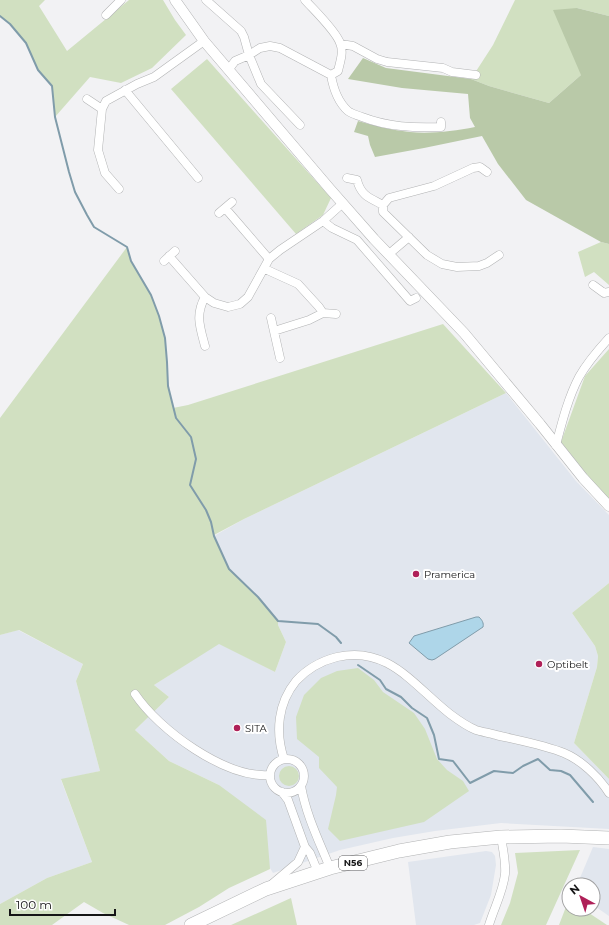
<svg xmlns="http://www.w3.org/2000/svg" width="609" height="925" viewBox="0 0 609 925" font-family="Montserrat,sans-serif">
	<rect width="100%" height="100%" fill="#f2f2f4"/>
	<!-- built -->
	<path fill="#e1e6ee" d="M506,393L576,481L609,515V583L572,613L595,646L598,656L597,667L574,743L609,779V829L501,823L435,831L393,838L340,850L273,873L219,785L169,761L135,730L169,697L154,685L219,643L275,672L286,642L278,625L243,583L229,569L214,536L244,519Z
		M18,630L83,664L76,681L100,771L61,780L92,862L47,878L0,904V635Z
		M593,847L609,849V916L593,905V885H577Z
		M486,851L492,852L495,856L496,865L491,895L480,923L474,925H416L408,862Z"/>
	<!-- green -->
	<path fill="#d1e0c1" d="M0,0H45L39,6L67,51L129,0H163L175,20L186,35L152,68L121,83L90,77L55,117L52,86L38,70L26,43L10,24L0,16Z
		M515,0H609V16L577,8L581,75L549,103L489,86L471,79L493,45Z
		M207,59L331,198L323,215L296,234L171,89Z
		M601,242L609,244V285L594,272L585,277L578,252Z
		M127,247L131,261L151,295L159,316L165,338L167,362L168,386L173,408L188,405L443,324L506,393L244,519L214,535L229,569L258,598L278,621V625L286,642L275,672L219,644L154,685L169,697L135,730L169,761L219,785L266,820L270,869L229,888L199,907L165,925H129L103,913L84,902L52,925H0V904L47,878L92,862L61,779L100,771L76,681L83,664L19,630L0,635V418Z
		M609,349V499L593,482L561,442L585,376Z
		M609,583V779L574,743L597,667L598,656L595,646L572,613Z
		M358,668L374,680L383,692L414,713L425,729L437,759L447,770L463,781L469,791L424,822L340,841L328,829L336,795L337,787L319,768V757L297,739L296,717L304,695L321,678L337,671Z
		M279 776a10 10 0 1 1 20 0a10 10 0 1 1-20 0Z
		M580,850L546,925H501L510,903L518,873L515,853Z
		M291,898L297,925H231Z
		M569,899V909H583L607,925H559Z"/>
	<!-- forest -->
	<path fill="#b9c9a8" d="M577,8L609,16V244L601,242L526,200L498,164L482,136L424,148L375,157L370,145L368,136L354,132L358,121C375,126 392,130 410,132C431,134 454,131 475,127L470,118L468,94L402,88L348,79L363,58L386,68L471,79L489,86L549,103L581,75L553,10Z"/>
	<!-- water -->
	<path fill="#aed6e9" stroke="#809caa" d="M476,617H479C482,620 484,623 483,627L435,659L432,660L428,659L409,643L414,636Z"/>
	<g fill="none" stroke-linecap="round" stroke-linejoin="round">
		<!-- stream -->
		<path stroke="#809caa" stroke-width="2" d="M0,16L10,24L26,43L38,70L52,86L55,117L69,172L75,192L87,215L94,227L127,247L131,261L151,295L159,316L165,338L167,362L168,386L176,418L191,437L196,459L190,485L206,510L211,522L214,536L229,569L258,597L278,621L318,624L336,637L341,643
			M358,665L380,680L386,689L401,697L412,708L427,718L434,735L439,759L453,761L470,783L494,771L513,773L523,766L538,759L550,770L561,771L570,775L593,802"/>
		<defs>
			<path id="minor" d="M206,0L241,31L244,37L249,55L261,84L300,125
				M106,15L121,0
				M341,44L353,46L377,59L387,62L443,68L452,72L476,75
				M229,69L235,61L249,55L260,48L270,46L280,48L331,75L338,71C340,62 344,52 340,43C336,31 314,10 305,0
				M331,75C333,87 338,102 348,111C352,114 357,115 362,117C388,127 414,128 441,127V122
				M125,90L198,178
				M87,99L102,109
				M487,172L480,167L473,168L434,186L389,198L383,205V212L427,255L442,264L457,267L479,266L487,263L499,255
				M347,178L357,180C361,196 370,198 383,205
				M119,189L105,173L98,150L102,109L106,101L137,84L154,77L204,41
				M225,208L269,259
				M219,213L232,202
				M323,221L332,228L357,240L410,301L416,298
				M389,254L409,237
				M169,256L205,297L214,303L228,307L240,304L248,297L269,259L280,250L323,221L343,203
				M164,261L175,251
				M265,269L298,284L319,307L323,313
				M593,285L604,293L609,292
				M205,297C195,315 200,327 205,346
				M271,318L280,358
				M274,331L309,320L323,313L336,314
				M556,445C562,422 568,398 579,377C587,363 598,350 609,338
				M135,694C159,730 225,778 269,775
				M270 776a17 17 0 1 1 34 0a17 17 0 1 1-34 0Z
				M284,759C275,732 278,703 296,681C307,669 321,661 337,657C388,645 414,686 450,714C458,720 466,726 476,730C482,732 490,733 496,735C517,740 545,745 564,753C581,760 599,777 609,793
				M301,786C306,815 319,841 330,868
				M282,792L288,800L305,847L310,853L318,872
				M272,884L298,862L305,847
				M489,925C494,908 503,892 505,874C506,862 503,849 501,837"/>
			<path id="tertiary" d="M175,0L204,41L330,189L374,239L464,333L540,424L583,478L609,506"/>
			<path id="primary" d="M191,925L266,889L330,868L399,851L450,842L501,837L561,836L609,838"/>
		</defs>
		<!-- minor casing -->
		<use href="#minor" stroke="#b2b3b4" stroke-width="9"/>
		<!-- tertiary casing -->
		<use href="#tertiary" stroke="#b2b3b4" stroke-width="11"/>
		<!-- primary casing -->
		<use href="#primary" stroke="#b2b3b4" stroke-width="14"/>
		<!-- minor -->
		<use href="#minor" stroke="#fff" stroke-width="8"/>
		<!-- tertiary -->
		<use href="#tertiary" stroke="#fff" stroke-width="10"/>
		<!-- primary -->
		<use href="#primary" stroke="#fff" stroke-width="13"/>
	</g>
	<!-- markers -->
	<g fill="#af2058" stroke="#fff" stroke-width="1.5">
		<circle cx="416" cy="574" r="4"/>
		<circle cx="539" cy="664" r="4"/>
		<circle cx="237" cy="728" r="4"/>
	</g>
	<g text-anchor="middle" stroke-width="4" stroke-linejoin="round" paint-order="stroke">
		<!-- shield labels -->
		<rect fill="#fff" stroke="#5b5b5c" stroke-width="1" x="339" y="856" width="28" height="14" rx="3"/>
		<g font-size="9" font-weight="bold" fill="#151516">
			<text x="353" y="866">N56</text>
		</g>
		<!-- poi labels -->
		<g font-size="10" fill="#151516" stroke="#fff" text-anchor="start">
			<text x="424" y="578">Pramerica</text>
			<text x="547" y="668">Optibelt</text>
			<text x="245" y="732">SITA</text>
		</g>
	</g>
	<!-- north arrow -->
	<g transform="translate(581 897) rotate(320)"><circle r="19" fill="#ffffff" stroke="#a1a1a2"/>
	<path d="M0-3L7 15L0 10L-7 15Z" fill="#af2058"/>
	<text y="-6" font-size="11" font-weight="bold" text-anchor="middle" fill="#151516">N</text>
	</g>
	<!-- scale -->
	<path d="M10 909v6h105v-6" fill="none" stroke="#151516" stroke-width="2"/>
	<text x="16" y="909" font-size="12" fill="#151516" stroke="#ffffff" stroke-width="3" paint-order="stroke">100 m</text>
</svg>
